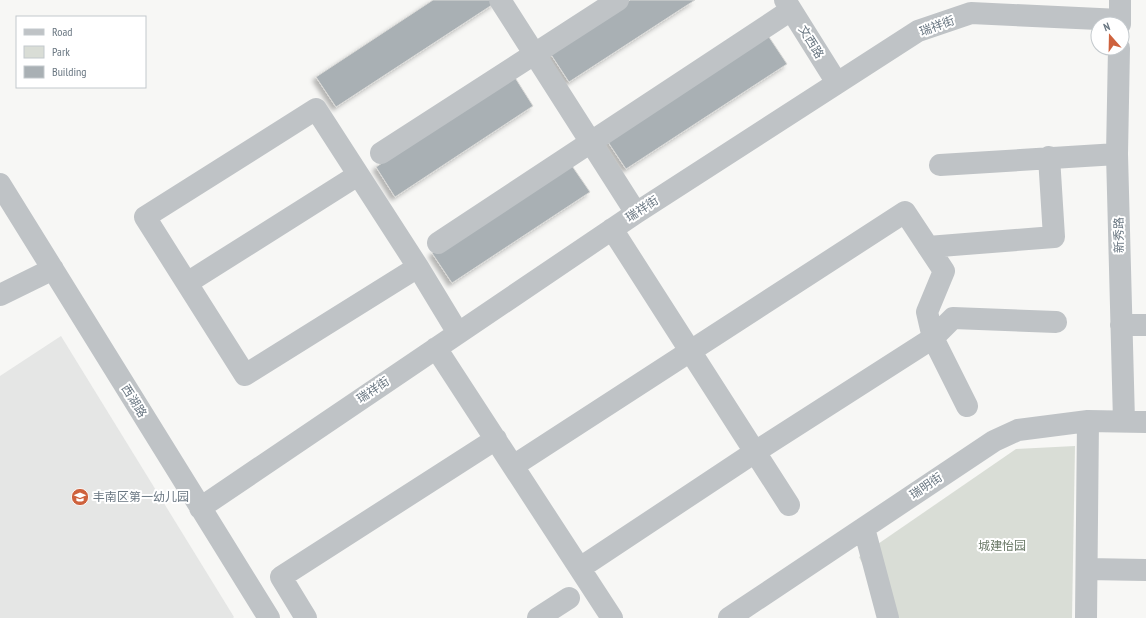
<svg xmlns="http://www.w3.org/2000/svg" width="1146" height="618" viewBox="0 0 1146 618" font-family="'PT Sans Narrow','Noto Sans SC',sans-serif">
	<defs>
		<filter id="shadow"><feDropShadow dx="-3.5" dy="3.5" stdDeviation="2" flood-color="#0004"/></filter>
	</defs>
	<rect width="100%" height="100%" fill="#f7f7f5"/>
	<!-- built -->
	<path fill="#e5e6e5" d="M61,336L234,617L233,618H0V376Z"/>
	<!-- green -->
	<path fill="#d9ddd6" d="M1075,446L1072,618H891L859,557L1016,449Z"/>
	<!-- building -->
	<path fill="#a9b0b4" stroke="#d9d9d7" filter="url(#shadow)" d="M433,0H493L495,3L336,107L316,77Z
		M630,0H695L569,82L550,53Z
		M767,34L787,64L626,169L606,139Z
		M514,76L533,106L395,197L376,167Z
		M570,163L590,192L452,283L432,253Z"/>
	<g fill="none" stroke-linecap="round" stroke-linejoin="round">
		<!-- minor -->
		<path stroke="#bfc3c6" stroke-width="22" d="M500,0L636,213
			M785,0L837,83
			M1120,24V0
			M1119,48L1117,154L1124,421
			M381,153L618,0
			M940,165L1117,154
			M0,184L269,618
			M612,229L789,505
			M438,243L791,10
			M928,247L1054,237L1049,157
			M418,267L245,375L145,217L316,109L418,267L458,333
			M187,283L358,175
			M0,295L53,269
			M1121,325H1146
			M436,348L612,618
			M513,466L905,212L944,271L927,312L933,338L967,406
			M200,508L636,213L918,31L971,13L1120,20
			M864,528L888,618
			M580,568L755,452L933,338L953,318L1056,322
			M1087,569L1146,570
			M306,618L281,577L496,439
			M538,618L569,598
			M729,618L994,441L1018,430L1088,421L1146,422
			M1086,618L1088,421"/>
	</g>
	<!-- icons -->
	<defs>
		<symbol id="school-disc" viewBox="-11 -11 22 22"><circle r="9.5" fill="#ce623d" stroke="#fff"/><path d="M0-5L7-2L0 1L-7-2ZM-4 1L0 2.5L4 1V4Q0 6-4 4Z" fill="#fff"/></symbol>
	</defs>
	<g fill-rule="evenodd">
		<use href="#school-disc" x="70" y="487" width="20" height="20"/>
	</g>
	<g text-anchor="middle" stroke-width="4" stroke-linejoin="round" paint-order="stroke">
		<!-- street labels -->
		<g font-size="12" fill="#6a7782" stroke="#fff">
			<text transform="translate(937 26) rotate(-20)" y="4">瑞祥街</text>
			<text transform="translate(811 42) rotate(58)" y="4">文西路</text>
			<text transform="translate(642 209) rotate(-33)" y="4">瑞祥街</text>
			<text transform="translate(1119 235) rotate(-91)" y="4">新秀路</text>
			<text transform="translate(373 390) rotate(-34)" y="4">瑞祥街</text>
			<text transform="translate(134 401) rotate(58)" y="4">西湖路</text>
			<text transform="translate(926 486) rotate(-34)" y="4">瑞明街</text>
		</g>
		<!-- poi labels -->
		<g font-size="12" fill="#6a7782" stroke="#fff" text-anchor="start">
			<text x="93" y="501">丰南区第一幼儿园</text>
		</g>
		<!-- park labels -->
		<g font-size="12" fill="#6b7a68" stroke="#fff">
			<text x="1002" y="550">城建怡园</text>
		</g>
	</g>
	<!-- legend -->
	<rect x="16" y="16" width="130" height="72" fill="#ffffff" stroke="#c3c9cd"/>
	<rect x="24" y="29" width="20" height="6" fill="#bfc3c6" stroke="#c3c9cd"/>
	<text x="52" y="36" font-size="12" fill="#6a7782">Road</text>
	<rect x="24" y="46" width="20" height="12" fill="#d9ddd6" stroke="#c3c9cd"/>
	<text x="52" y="56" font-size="12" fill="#6a7782">Park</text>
	<rect x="24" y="66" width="20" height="12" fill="#a9b0b4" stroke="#c3c9cd"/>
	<text x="52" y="76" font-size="12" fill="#6a7782">Building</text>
	<!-- north arrow -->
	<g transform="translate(1110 36) rotate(340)"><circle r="19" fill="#ffffff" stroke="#c3c9cd"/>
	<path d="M0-3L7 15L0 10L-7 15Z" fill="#ce623d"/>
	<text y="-6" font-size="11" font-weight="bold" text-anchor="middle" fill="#6a7782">N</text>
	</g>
</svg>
